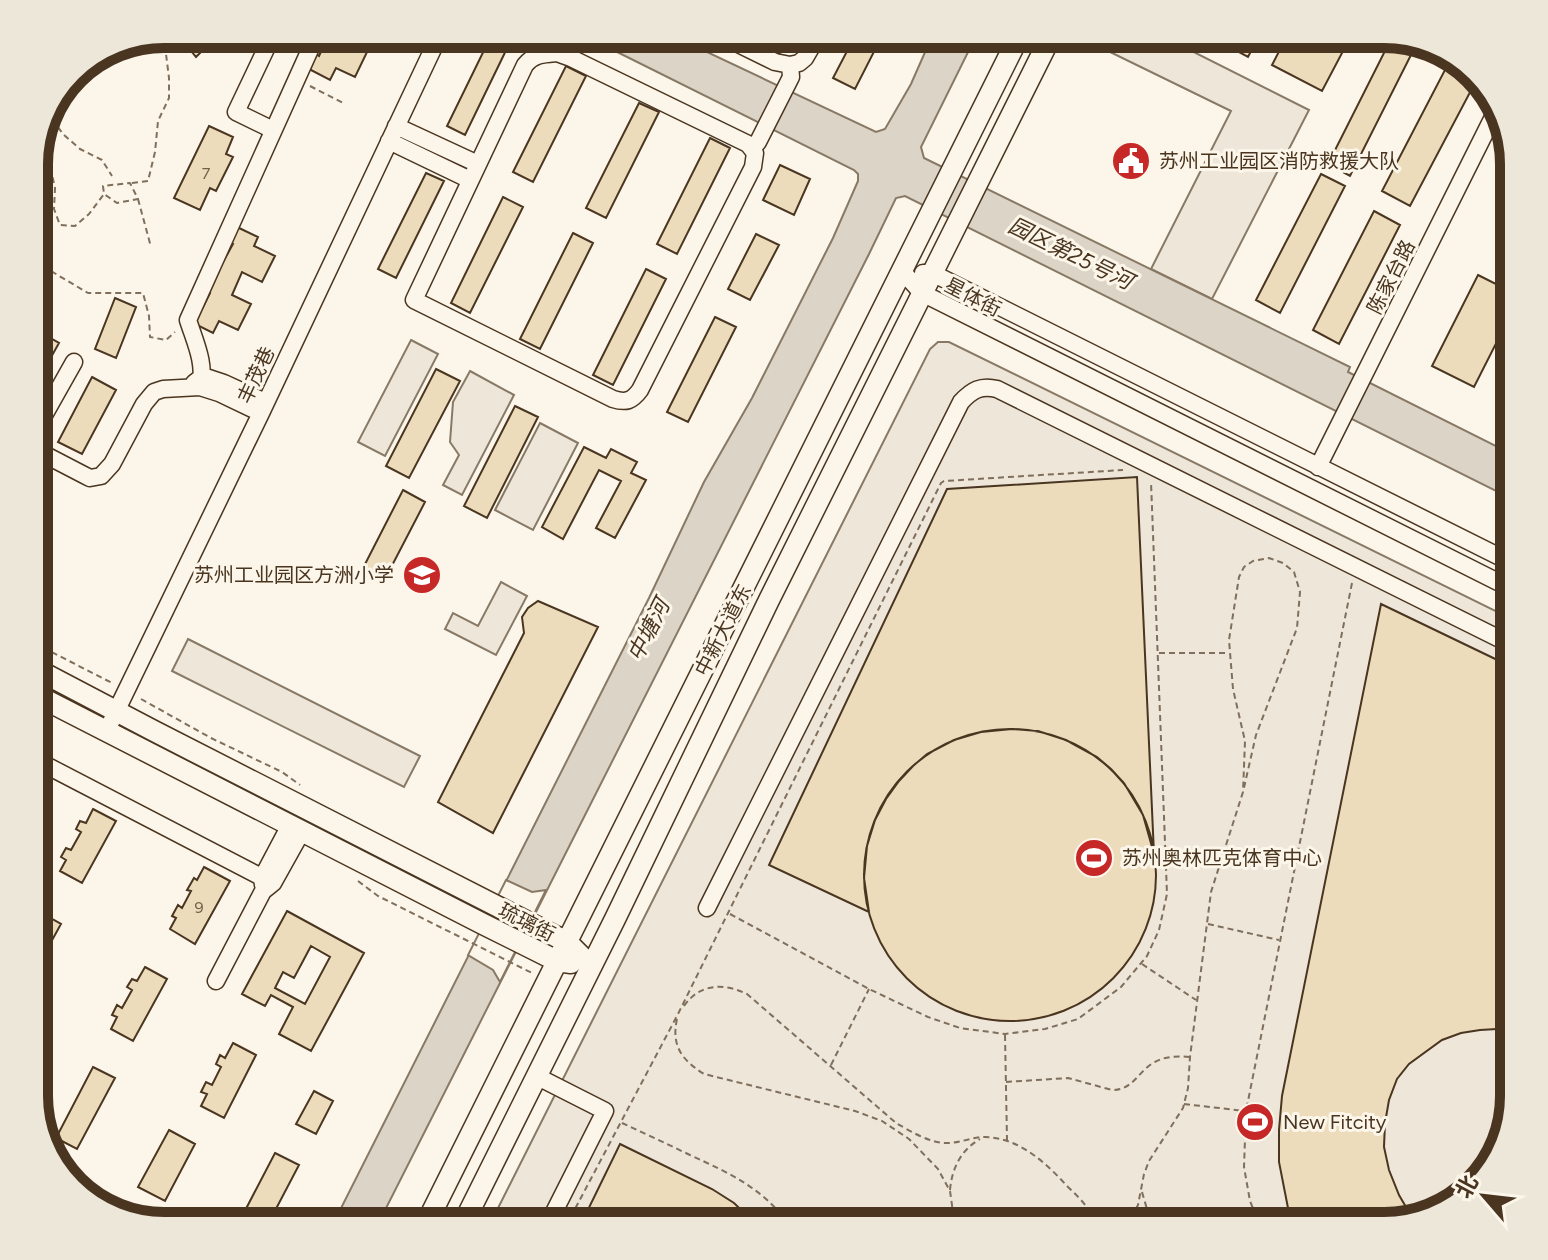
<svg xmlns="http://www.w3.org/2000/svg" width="1548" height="1260" viewBox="0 0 1548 1260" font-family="Figtree,'Noto Sans SC',sans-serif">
	<rect width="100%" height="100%" fill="#fbf6e9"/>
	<!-- green -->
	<path fill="#ede6d9" stroke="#887966" stroke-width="2" d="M1117,34H1158L1309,110L1212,299L1151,269L1231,111L1108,51Z
		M411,340L438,354L385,456L358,442Z
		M938,342H949L1514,620V1096L1482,1181L1441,1213L1384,1226H489L930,349Z
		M470,371L514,395L462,495L443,485L459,455L450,442L453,402Z
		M540,423L578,443L533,530L495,510Z
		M501,582L527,596L496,655L445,629L453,613L478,626Z
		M188,639L420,756L404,787L172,671Z"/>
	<!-- water -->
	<path fill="#dcd4c6" stroke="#887966" stroke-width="2" d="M581,34H669L876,132L885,129L911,84L933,34H977L921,147L924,158L1350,367L1348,372L1514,455V500L905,196L896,198L869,254L377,1226H332L649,598L704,482L752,398L833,238L858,181V174L854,170Z"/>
	<!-- pier -->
	<path fill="#fbf6e9" stroke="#887966" stroke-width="2" d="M506,880L532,892L546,890L500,982L493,970L468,955Z"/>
	<!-- building -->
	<path fill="#ecdcbc" stroke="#4a3520" stroke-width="2" fill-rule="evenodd" d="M183,34H233L222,43L220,41L214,46L211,42L196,57L180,37Z
		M325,34H352L349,41L368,50L355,77L336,68L330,80L309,69L316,54L319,56L327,39L324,38Z
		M492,34H504L512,38L465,135L447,126Z
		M764,34H789L779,55L759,45Z
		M856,34H883L855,89L833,78Z
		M1226,34H1260L1248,57L1222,43Z
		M1288,34H1352L1322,91L1272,65Z
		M1392,37L1415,47L1350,176L1328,164Z
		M566,66L586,76L533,182L513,172Z
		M1447,66L1476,81L1410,206L1382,191Z
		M639,103L659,112L606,218L586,208Z
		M209,126L233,137L226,154L233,157L216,191L210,188L200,210L174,198Z
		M710,138L730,148L677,254L657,244Z
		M780,165L810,179L794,215L763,200Z
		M426,173L444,181L396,278L378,269Z
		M1321,174L1345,186L1280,313L1256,300Z
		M503,197L523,207L470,313L451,303Z
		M1374,211L1400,225L1339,344L1313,330Z
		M237,227L258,237L254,246L275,256L262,282L242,272L232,295L251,304L238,330L219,321L213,333L191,322L198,308L202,309L210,293L207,291L221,261L223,262L233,244L229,242Z
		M573,233L593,243L540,349L520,339Z
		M756,234L779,245L750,300L728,289Z
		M646,269L666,279L613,385L593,375Z
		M1478,275L1514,293V308L1474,387L1432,366Z
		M115,298L136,307L116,358L95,349Z
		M715,317L736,327L688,422L667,412Z
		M38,331L59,343L34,388V338Z
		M436,369L460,381L409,478L386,466Z
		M92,377L116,390L82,454L58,442Z
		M515,406L538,417L487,518L464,506Z
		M584,447L606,458L611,449L637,462L631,473L646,480L615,538L596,528L621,481L599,470L563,539L542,527Z
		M1137,477L1154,854L1143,815L1124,783L1111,769L1097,757L1066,740L1038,731L1012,729L981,732L954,740L927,754L913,766L899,781L886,799L875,820L867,846L864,878L869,912L769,865L947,489Z
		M403,490L425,502L384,581L362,570Z
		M538,601L598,627L493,833L438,802L524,633L522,617L528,608Z
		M1381,604L1514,668V1028L1480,1030L1461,1033L1442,1040L1409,1064L1397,1079L1389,1100L1385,1123L1384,1147L1389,1170L1399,1195L1413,1219L1384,1226H1294L1288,1208L1279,1162V1130L1282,1096Z
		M864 875a146 146 0 1 1 292 0a146 146 0 1 1-292 0Z
		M93,809L116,821L82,883L60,871L66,860L61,857L66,848L71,850L81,832L76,829L80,821L86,823Z
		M204,867L230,881L195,944L170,929L176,918L172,916L178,905L182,908L191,891L187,890L194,878L197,880Z
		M38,911L61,924L34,973V919Z
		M287,911L364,953L311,1051L279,1034L293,1007L271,995L265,1006L242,994ZM311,946L330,957L305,1004L275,988L283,972L294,978Z
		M145,967L167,979L133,1041L111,1029L117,1017L112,1015L117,1005L122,1008L132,990L127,987L132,979L137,981Z
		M233,1043L256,1055L224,1118L201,1106L207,1094L201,1092L206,1082L212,1085L221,1067L216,1064L220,1055L225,1058Z
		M93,1067L115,1078L77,1149L56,1138Z
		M314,1091L333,1101L316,1134L296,1124Z
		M169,1130L195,1144L165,1201L138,1187Z
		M620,1144L712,1189L734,1203L758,1226H580Z
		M275,1153L299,1165L267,1226H237Z"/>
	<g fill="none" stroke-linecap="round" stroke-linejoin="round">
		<defs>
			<path id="minor" d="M273,34L236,112L273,130
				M718,34L775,62L790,65L799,63L805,58L819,34
				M557,53L571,58L748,144L755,153L753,167L640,390C632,401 626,403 613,399L414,300L525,65C534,54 544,54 557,53Z
				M396,126L478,164
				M389,141L470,180
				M752,148L758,142L791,77L790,65
				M902,271L922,293L1514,590
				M923,273H932L1514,564
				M194,383L203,376L224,383L265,402
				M200,387C206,364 195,342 188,320L317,34
				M34,433L74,362
				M34,449L84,475L90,478L101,476L112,464L144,404L154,392L163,389L200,387L219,393L261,413
				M1318,467L1499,105
				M111,722L261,413L440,34
				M34,759L273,883
				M263,885L262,878L290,825
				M707,908L961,402C972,390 981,385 997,389L1514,646
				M216,981L263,891L273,883L302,831
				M536,1076L605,1111L547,1226"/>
			<path id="major" d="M34,668L154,731L567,942L591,966
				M34,694L483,924L557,961L571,963
				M425,1226L1020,34
				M462,1226L615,919L769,600L1052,34"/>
		</defs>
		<!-- minor casing -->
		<use href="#minor" stroke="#4a3520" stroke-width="19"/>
		<!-- major casing -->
		<use href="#major" stroke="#4a3520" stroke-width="23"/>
		<!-- path -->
		<path stroke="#7f6f5c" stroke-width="2" stroke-dasharray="6 4" stroke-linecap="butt" d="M310,86L345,104
			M52,119L63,134L80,149L102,160L112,176
			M35,154L51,170L55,188L54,209L60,225L75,226L89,214L104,194L103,186L130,183L138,199L117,203L104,194
			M132,183L148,181L155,152L158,121L169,98V78L165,46L172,34
			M138,199L151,247
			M34,261L88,293H143L149,316L150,337L166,340L175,332
			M34,643L114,684
			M1159,653H1229
			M141,699L211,738L282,772L300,785
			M358,881L378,896L532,973
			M730,914L869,989L928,1017L960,1028L1005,1034L1045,1029L1078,1019L1121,987L1147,956L1159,930L1167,894L1151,482
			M1208,924L1279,940
			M1142,964L1196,1000
			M684,1006C700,983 724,983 747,994L896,1123C910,1131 931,1144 948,1143C960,1143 972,1137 985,1137C1020,1138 1046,1163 1068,1187C1081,1199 1091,1210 1098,1226
			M677,1019C671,1046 682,1060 704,1074L855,1111L882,1121L909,1139L938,1169L950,1191L955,1226
			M1005,1035L1007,1140
			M831,1065L869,989
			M1006,1082L1068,1078L1112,1090C1133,1090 1137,1073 1153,1063C1164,1056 1178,1056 1190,1057
			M1184,1104L1245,1111
			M622,1123C644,1133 667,1144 690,1155C731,1174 763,1188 790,1226
			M950,1190C952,1168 961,1150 980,1139
			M1142,1192L1149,1216L1154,1226
			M566,1226L678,1014L941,483L944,481L1123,470
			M1126,1226L1138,1205L1144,1174L1149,1161L1183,1108L1188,1088L1190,1057L1211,892L1243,792L1256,735L1297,628L1300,592L1294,572L1283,563L1269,558L1253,561L1244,567L1239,577L1229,640L1233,689L1245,741L1243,792
			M1260,1226L1250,1201L1244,1167L1246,1111L1352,583"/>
		<!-- minor -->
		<use href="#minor" stroke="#fbf6e9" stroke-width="16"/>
		<!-- major -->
		<use href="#major" stroke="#fbf6e9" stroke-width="20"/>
	</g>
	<!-- icons -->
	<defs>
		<symbol id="civic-disc" viewBox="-11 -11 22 22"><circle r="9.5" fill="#c62828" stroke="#fbf6e9"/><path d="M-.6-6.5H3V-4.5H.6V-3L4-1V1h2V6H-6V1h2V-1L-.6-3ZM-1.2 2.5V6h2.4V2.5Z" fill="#fff"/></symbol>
		<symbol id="school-disc" viewBox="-11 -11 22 22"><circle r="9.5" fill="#c62828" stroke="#fbf6e9"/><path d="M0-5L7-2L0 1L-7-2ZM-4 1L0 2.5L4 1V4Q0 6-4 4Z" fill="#fff"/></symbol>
		<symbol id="stadium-disc" viewBox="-11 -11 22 22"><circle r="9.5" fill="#c62828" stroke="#fbf6e9"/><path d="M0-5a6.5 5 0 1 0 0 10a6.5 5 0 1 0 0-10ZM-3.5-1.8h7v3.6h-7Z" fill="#fff"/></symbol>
	</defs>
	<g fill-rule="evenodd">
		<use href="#civic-disc" x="1109" y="139" width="44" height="44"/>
		<use href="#school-disc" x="400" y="553" width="44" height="44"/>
		<use href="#stadium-disc" x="1072" y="836" width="44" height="44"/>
		<use href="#stadium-disc" x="1233" y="1100" width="44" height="44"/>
	</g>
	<g text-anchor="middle" stroke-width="6" stroke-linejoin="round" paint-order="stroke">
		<!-- number labels -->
		<g font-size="16" fill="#725f47">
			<text x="206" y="179">7</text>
			<text x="199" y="913">9</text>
		</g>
		<!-- poi labels -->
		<g font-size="20" fill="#4a3520" stroke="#fbf6e9" text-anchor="start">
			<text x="1159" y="168">苏州工业园区消防救援大队</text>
			<text x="394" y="582" text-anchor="end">苏州工业园区方洲小学</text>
			<text x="1122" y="865">苏州奥林匹克体育中心</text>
			<text x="1283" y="1129">New Fitcity</text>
		</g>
		<!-- street labels -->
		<g font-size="20" fill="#4a3520" stroke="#fbf6e9">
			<text transform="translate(1391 277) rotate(-63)" y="7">陈家台路</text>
			<text transform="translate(973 297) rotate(27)" y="7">星体街</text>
			<text transform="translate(256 375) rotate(-65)" y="7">丰茂巷</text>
			<text transform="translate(723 630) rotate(-63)" y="7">中新大道东</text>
			<text transform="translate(527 922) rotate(27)" y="7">琉璃街</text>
		</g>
		<!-- water labels -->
		<g font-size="22" font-style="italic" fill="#4a3520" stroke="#fbf6e9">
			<text transform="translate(1071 253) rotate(26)" y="8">园区第25号河</text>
			<text transform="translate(648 630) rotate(-63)" y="8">中塘河</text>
		</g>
	</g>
	<!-- crop -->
	<path d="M0 0H1548V1260H0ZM164 48H1384A116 116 0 0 1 1500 164V1096A116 116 0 0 1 1384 1212H164A116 116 0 0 1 48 1096V164A116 116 0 0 1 164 48Z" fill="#ede7d9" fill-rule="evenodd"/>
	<path fill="none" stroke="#4a3520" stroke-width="10" d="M164 48H1384A116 116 0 0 1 1500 164V1096A116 116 0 0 1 1384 1212H164A116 116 0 0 1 48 1096V164A116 116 0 0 1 164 48Z"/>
	<!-- north arrow -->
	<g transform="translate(1484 1196) rotate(298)" stroke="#fbf6e9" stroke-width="6" paint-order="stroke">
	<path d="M0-6L14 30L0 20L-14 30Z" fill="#4a3520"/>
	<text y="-12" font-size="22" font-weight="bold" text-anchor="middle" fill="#4a3520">北</text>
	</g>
</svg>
